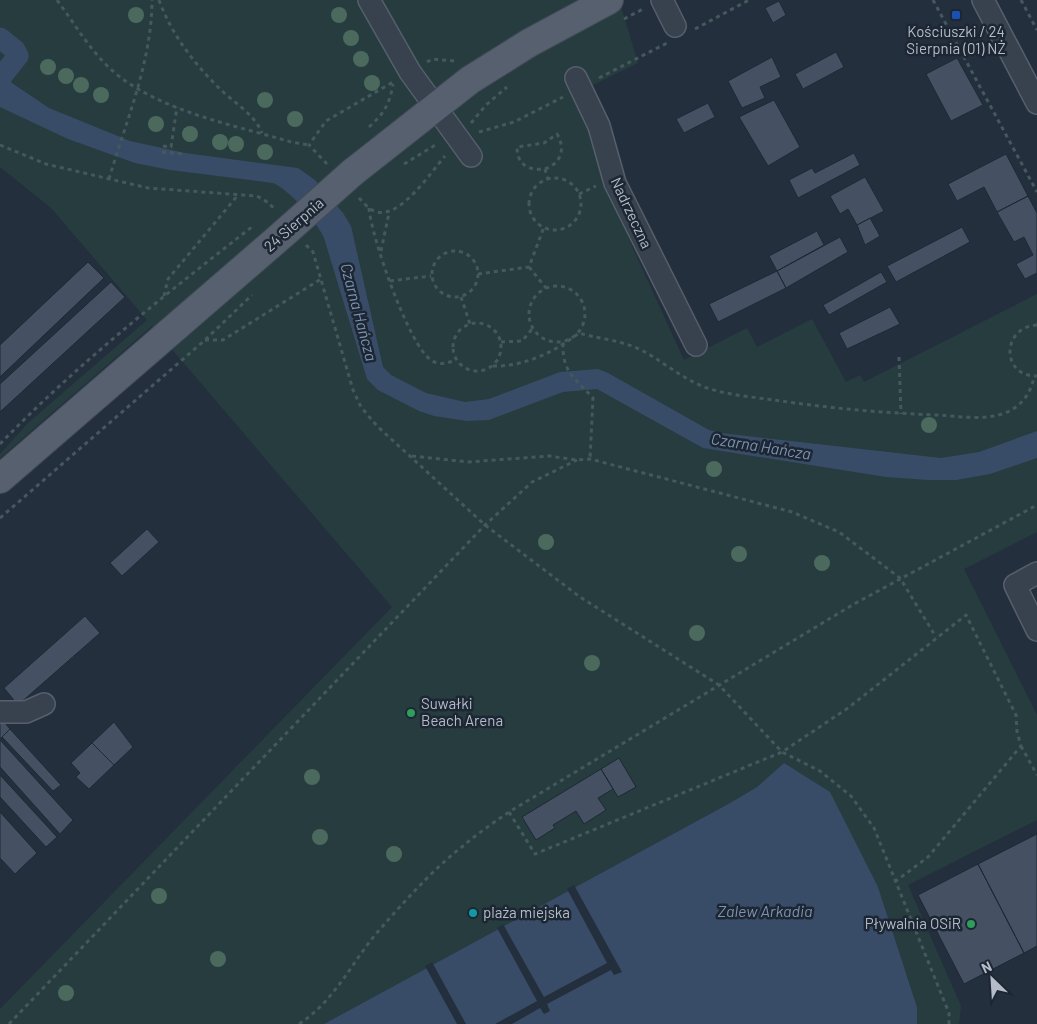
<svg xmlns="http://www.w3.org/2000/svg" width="1037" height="1024" viewBox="0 0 1037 1024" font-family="Barlow,sans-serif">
	<rect width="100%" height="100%" fill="#242f3e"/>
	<!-- green -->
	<path fill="#263c3f" d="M0,0H619L638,63L577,93L631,244L684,360L747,328L757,347L812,319L846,382L860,375L864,382L1037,294V532L964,569L1037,715V820L908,885L961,1006L959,1024H917V1007L878,887L784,763L757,787L730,803L324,1024H0V1009L392,607L152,326L0,458V454L28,423L147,320L51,208L0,167Z"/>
	<!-- water -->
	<path fill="#394c67" d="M0,75L49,108L130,141L185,153L298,168L315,180L343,213L351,226L383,367L391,375L426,393L465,402L489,399L560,372L598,369L608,373L709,430L721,433L941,458L979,452L1037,431V458L990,474L956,480H928L886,477L703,448L597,389L563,392L489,420L467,421L434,416L419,411L378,390L367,379L324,238C317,222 289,189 273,183L170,170L135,163L68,139L0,107Z
		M784,763L830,792L878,887L917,1007V1024H324L730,803L757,787Z"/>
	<!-- pier -->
	<path fill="#242f3e" d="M574,885L622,972L614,975L611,970L547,1004L550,1011L544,1014L540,1008L512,1024H495L537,1001L497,928L503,924L544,997L607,963L567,889Z
		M432,962L466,1024H457L425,966Z"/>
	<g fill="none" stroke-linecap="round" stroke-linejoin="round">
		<!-- canal -->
		<path stroke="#394c67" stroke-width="21" d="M0,38L15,50L18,56L2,76L0,84"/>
	</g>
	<!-- building -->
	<path fill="#455162" stroke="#1f2835" d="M779,1L786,15L773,23L765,8Z
		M836,52L844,67L803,89L795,74Z
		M772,57L781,77L760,87L765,98L742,108L728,81Z
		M957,58L983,105L951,121L926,74Z
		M774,100L800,147L768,166L739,117Z
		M708,103L715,117L684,133L676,119Z
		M854,153L860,165L798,198L789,180L812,168L815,173Z
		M1006,154L1028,196L997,212L984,187L957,201L948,184Z
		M865,177L884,211L857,225L848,209L840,214L830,196Z
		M1028,196L1037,213V273L1025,279L1016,264L1033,255L1024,237L1014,242L997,212Z
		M870,218L880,236L865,245L857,225Z
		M962,227L970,242L896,282L887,266Z
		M817,231L824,245L777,271L769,256Z
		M840,237L848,252L786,288L777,271Z
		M88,262L104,278L0,377V345Z
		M777,271L786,288L718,322L709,304Z
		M881,272L887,282L829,315L823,305Z
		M111,282L125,297L0,412V384Z
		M890,307L900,324L847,349L839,333Z
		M147,529L159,542L122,576L110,563Z
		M85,616L100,633L18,705L4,688Z
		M114,722L133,747L114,765L92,743Z
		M0,723H5L10,729L0,739Z
		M10,729L61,785L53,791L2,737Z
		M0,740L73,820L60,834L0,767Z
		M92,743L114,765L89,789L76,777L80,773L71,763Z
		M619,758L636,787L618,797L601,769Z
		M601,769L613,789L598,798L606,810L584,824L576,811L553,825L555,828L536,840L522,817Z
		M0,775L57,837L46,847L0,797Z
		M0,812L37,853L15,874L0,858Z
		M1037,834V946L1024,953L978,864Z
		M978,864L1024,953L964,984L918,895Z"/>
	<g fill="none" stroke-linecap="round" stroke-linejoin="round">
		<defs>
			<path id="minor" d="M369,0L410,72L471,156
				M662,0L675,26
				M983,0L1037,103
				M576,78L599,126L615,183L696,345
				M1037,573L1015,585L1037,630
				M0,712H26L44,704"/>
			<path id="major" d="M353,172L470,80L529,43L609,0
				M0,479L282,235"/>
		</defs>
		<!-- minor casing -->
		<use href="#minor" stroke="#565f6c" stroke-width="24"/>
		<!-- major casing -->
		<use href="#major" stroke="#414a57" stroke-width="30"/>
		<!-- path -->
		<path stroke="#44595c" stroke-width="3" stroke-dasharray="4 4" stroke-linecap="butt" d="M57,0C77,27 93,56 120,77C168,113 234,125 291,142L309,145
			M159,0C171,33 192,61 217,86C231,101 255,114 262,133
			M933,0L1037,192
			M1021,0L1037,30
			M624,19L643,9
			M695,29L749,0
			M427,62L432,59L455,61
			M599,78L667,43
			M471,123L486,105L507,87
			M369,127C384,114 390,103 393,84
			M479,132L514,122L563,97
			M0,145L46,164L148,188L257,196L269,203L275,210
			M163,146L171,147L177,107
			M162,152L182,154
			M327,164L309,145L326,121L393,82
			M404,164L437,144
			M545,169C561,163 566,149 557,134L544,143L517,147C517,165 529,171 545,169L548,180
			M529 204a26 26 0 1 1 52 0a26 26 0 1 1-52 0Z
			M109,179C126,121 152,61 152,0
			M579,194L596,186
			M359,198C364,203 369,210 377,212C401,218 431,172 445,156
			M369,208C371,236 409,346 431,360C439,366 447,363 456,360
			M306,245L313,252L353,390L361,407L377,426L485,525L580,597L719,685L782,752L820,771L851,796L874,828L949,1013V1024
			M432 274a23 23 0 1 1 46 0a23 23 0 1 1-46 0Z
			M381,251L389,213
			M529,267L546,288
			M478,274L529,267L544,227
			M390,281L431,276
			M529 314a28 28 0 1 1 56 0a28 28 0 1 1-56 0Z
			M164,296L168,279L238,195
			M461,297L470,324
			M453 347a24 24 0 1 1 48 0a24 24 0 1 1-48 0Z
			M1037,325C1001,327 1001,377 1037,376
			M205,340H223L321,279
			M501,342L522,341L533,328
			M563,343C562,372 574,377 593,398L590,459
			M899,357L901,414
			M493,366C523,367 555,352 579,333C599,339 621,340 641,350C663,361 682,379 707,388C728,395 752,397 774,400C828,408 882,413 937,415C958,416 984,421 1005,413C1021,407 1031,393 1034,377
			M0,444C77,364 166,294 253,226
			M412,456L468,462L549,456L577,460L590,459L792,512L839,532L900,578L936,637
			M0,518L205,340L252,295
			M1021,746L1037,775
			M509,812L535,854L782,752L848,708L966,615L1016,715L1017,732L1021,746L928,857L896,881
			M9,1024L485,525L532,482L577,460
			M299,1024C333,1002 350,966 375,935C402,904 431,871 463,846C477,834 493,823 509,812L854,604L1037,505"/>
		<!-- minor -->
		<use href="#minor" stroke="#38414e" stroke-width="21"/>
		<!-- major -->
		<use href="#major" stroke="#56606e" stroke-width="28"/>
		<defs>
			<path id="major-bridge" d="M282,235L353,172"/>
		</defs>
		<!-- major-bridge casing -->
		<use href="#major-bridge" stroke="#414a57" stroke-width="30" stroke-linecap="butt"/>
		<!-- major-bridge -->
		<use href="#major-bridge" stroke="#56606e" stroke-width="28"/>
	</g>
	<!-- trees -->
	<g fill="#4b6a5d">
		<circle cx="136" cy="15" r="8"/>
		<circle cx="339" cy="15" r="8"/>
		<circle cx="351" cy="38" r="8"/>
		<circle cx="361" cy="59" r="8"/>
		<circle cx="48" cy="67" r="8"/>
		<circle cx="66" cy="76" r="8"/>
		<circle cx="372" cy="83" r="8"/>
		<circle cx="81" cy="85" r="8"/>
		<circle cx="101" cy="95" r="8"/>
		<circle cx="265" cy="100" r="8"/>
		<circle cx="295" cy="119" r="8"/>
		<circle cx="156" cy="124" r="8"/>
		<circle cx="190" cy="134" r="8"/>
		<circle cx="220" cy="142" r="8"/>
		<circle cx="236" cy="144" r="8"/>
		<circle cx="265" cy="152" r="8"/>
		<circle cx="929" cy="425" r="8"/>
		<circle cx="714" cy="469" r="8"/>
		<circle cx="546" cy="542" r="8"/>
		<circle cx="739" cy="554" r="8"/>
		<circle cx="822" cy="563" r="8"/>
		<circle cx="697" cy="633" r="8"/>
		<circle cx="592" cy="663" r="8"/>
		<circle cx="312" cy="777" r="8"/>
		<circle cx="320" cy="837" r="8"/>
		<circle cx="394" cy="854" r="8"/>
		<circle cx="159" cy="896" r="8"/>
		<circle cx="218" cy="959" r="8"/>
		<circle cx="66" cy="993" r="8"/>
	</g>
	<!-- markers -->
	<rect fill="#1a4fb4" stroke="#1d2633" stroke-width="2" x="951" y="10" width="10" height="10" rx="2.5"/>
	<g fill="#2e9e5b" stroke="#1d2633" stroke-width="2">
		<circle cx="411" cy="713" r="5"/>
		<circle cx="971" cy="924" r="5"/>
	</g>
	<circle fill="#0f9aa8" stroke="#1d2633" stroke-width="2" cx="473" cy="913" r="5"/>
	<g text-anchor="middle" stroke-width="5" stroke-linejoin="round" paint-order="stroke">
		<!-- poi labels -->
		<g font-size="15" fill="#b4bcc9" stroke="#1d2633" text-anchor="start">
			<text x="956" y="37" text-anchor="middle">Kościuszki / 24<tspan x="956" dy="17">Sierpnia (01) NŻ</tspan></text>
			<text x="421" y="709">Suwałki<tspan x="421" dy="17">Beach Arena</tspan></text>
			<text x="483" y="918">plaża miejska</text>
			<text x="961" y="929" text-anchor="end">Pływalnia OSiR</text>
		</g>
		<!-- street labels -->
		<g font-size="15" fill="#b4bcc9" stroke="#1d2633">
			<text transform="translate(631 213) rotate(65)" y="5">Nadrzeczna</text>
			<text transform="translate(294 225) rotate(-41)" y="5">24 Sierpnia</text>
		</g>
		<!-- water labels -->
		<g font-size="16" font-style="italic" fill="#7c92b1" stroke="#1d2633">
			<text transform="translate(359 312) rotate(75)" y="6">Czarna Hańcza</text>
			<text transform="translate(761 446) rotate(9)" y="6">Czarna Hańcza</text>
			<text x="765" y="917">Zalew Arkadia</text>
		</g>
	</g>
	<!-- north arrow -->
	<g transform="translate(992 979) rotate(335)" stroke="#1d2633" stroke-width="4" paint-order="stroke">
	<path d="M0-4L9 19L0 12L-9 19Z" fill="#b4bcc9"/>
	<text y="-8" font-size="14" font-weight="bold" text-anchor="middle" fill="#b4bcc9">N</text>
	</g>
</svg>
